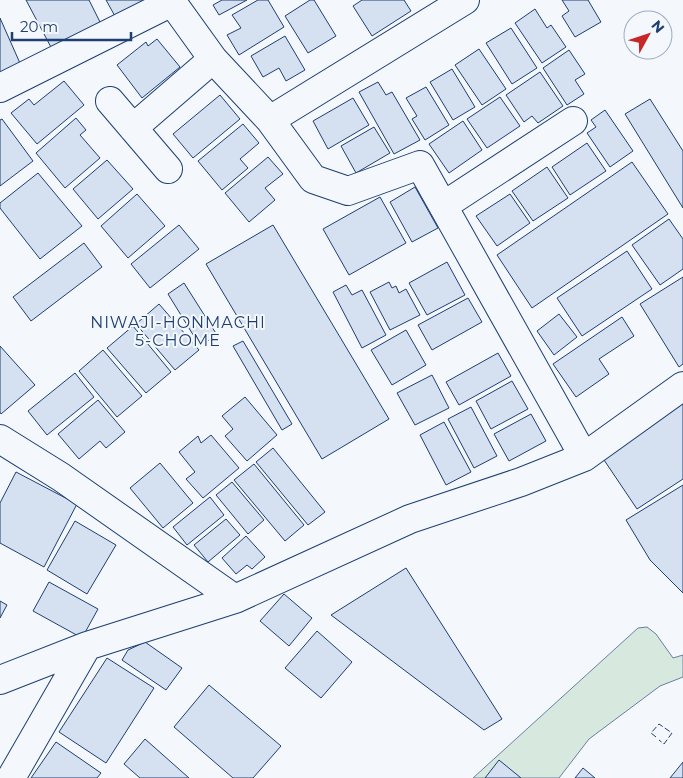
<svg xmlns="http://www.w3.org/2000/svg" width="683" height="778" viewBox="0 0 683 778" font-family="Montserrat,sans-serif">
	<rect width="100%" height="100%" fill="#f4f7fb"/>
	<!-- green -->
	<path fill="#d7e8df" stroke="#687fa3" d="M647,627L656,634L673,658L683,655V677L660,686L589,739L559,778H473L638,628Z"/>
	<!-- building -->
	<path fill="#d5e0f0" stroke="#1d3f73" d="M26,0H89L102,26L53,51Z
		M106,0H144L145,2L116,18Z
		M222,0H247L219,15L213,5Z
		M258,0H268L284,27L239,55L227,35L241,28L232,15Z
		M310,0H314L336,36L308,53L285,16Z
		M362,0H404L411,11L372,36L353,6Z
		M562,0H588L601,22L575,37L562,16L569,11Z
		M535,9L547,28L551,25L566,47L542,63L515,23Z
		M0,18L23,70L0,80Z
		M511,28L537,68L512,84L486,43Z
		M285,36L305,70L286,81L279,68L263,77L251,56Z
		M157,39L180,67L142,98L117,65L146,42L148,46Z
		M479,49L506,89L482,105L455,65Z
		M569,50L585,74L575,80L584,94L567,105L543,68Z
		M452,69L475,107L453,120L430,82Z
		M540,72L563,106L538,123L532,116L524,122L506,95Z
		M64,81L84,105L37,144L11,113L29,99L34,105Z
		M378,82L386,95L392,92L420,140L394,154L359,92Z
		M426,87L449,125L425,140L412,119L417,116L406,98Z
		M220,95L240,119L193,158L173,134Z
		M500,97L520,126L487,148L467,119Z
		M353,98L369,125L328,149L313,121Z
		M650,99L683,151V208L625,114Z
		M605,110L633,151L610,167L587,133L596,127L591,120Z
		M76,118L86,130L80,135L100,158L65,188L36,153Z
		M2,119L33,161L0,186V120Z
		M463,121L482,150L449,173L429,144Z
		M243,124L259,143L240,159L248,168L222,190L198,161Z
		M374,127L390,153L356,173L341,146Z
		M587,143L606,171L570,195L552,167Z
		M268,157L283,174L265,188L275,200L249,222L225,193Z
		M107,160L133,189L98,219L73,189Z
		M632,162L668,214L532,308L497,255Z
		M547,167L568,198L533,221L512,191Z
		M38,173L82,226L40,259L0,208V203Z
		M415,187L438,228L412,242L390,202Z
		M137,194L165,226L128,258L101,226Z
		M510,194L530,223L497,246L476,216Z
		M380,197L406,243L349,275L323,229Z
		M669,219L683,239V269L660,285L632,245Z
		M179,225L199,249L150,288L131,264Z
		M273,225L389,419L322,459L206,264Z
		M84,243L102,267L31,321L13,297Z
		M627,251L652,289L582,336L557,298Z
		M447,262L465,295L427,315L409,283Z
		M683,277V364L679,367L640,304Z
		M389,282L392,288L396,286L399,293L406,289L420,315L390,330L370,292Z
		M184,283L217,335L200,346L168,294Z
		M346,285L352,295L362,290L386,335L362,348L333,292Z
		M468,298L482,322L432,350L418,325Z
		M159,304L199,350L175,370L136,324Z
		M559,314L577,337L554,355L537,331Z
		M622,317L634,336L599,359L609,374L576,397L553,364Z
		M133,326L171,372L146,393L107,348Z
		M406,330L426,365L392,385L371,350Z
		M243,341L292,424L282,430L233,346Z
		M0,346L35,385L1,414L0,412Z
		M103,350L142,396L117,417L79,371Z
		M498,353L511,376L459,405L446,382Z
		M75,373L94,397L47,435L28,411Z
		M432,375L449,408L415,425L397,393Z
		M512,381L528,409L491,429L476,401Z
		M245,397L277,435L247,461L225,436L233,429L222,416Z
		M98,400L125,432L106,448L100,441L79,459L58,434Z
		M683,400V479L637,509L600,454Z
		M471,407L497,456L474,468L448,419Z
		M531,414L546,441L509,461L494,434Z
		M444,422L471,472L446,485L420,435Z
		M211,435L239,468L203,498L186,479L195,472L179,452L198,436L201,443Z
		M273,448L325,512L308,525L256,462Z
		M160,463L193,503L163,528L130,488Z
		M254,464L304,525L285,541L234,480Z
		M16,472L77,504L44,567L0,543V503Z
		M232,482L264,520L248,534L216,495Z
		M683,485V593L650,560L626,520Z
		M210,497L224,515L187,545L173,527Z
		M226,519L240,535L208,562L194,545Z
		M75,521L116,545L87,594L47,570Z
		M246,536L265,557L252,569L247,565L236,574L222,558Z
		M406,568L502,719L484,730L331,615Z
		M49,582L98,609L82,638L33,611Z
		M284,594L312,618L289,646L260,621Z
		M0,601L7,605L0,618Z
		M317,631L352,662L321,698L285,668Z
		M145,642L182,668L166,690L122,660L128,650Z
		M107,658L154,688L106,763L59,732Z
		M209,685L281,746L253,778H233L174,727Z
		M145,739L189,778H140L124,764Z
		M56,742L101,773L97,778H31Z
		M499,760L521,778H485Z
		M683,762V778H670Z
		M583,768L595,778H575Z"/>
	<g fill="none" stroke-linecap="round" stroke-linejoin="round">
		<defs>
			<path id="street" d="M0,88L172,2L213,59L270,120L313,179L348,191L420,165L584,457
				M110,101L168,169
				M270,120L465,0
				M133,128L213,59
				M443,206L573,121
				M0,439L61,477L235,599
				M0,680L87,646L235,599L410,519L521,482L584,457L683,386
				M11,778L87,646"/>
		</defs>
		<!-- street casing -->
		<use href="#street" stroke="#1d3f73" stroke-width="30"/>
		<!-- street -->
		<use href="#street" stroke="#f4f7fb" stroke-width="28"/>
		<!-- fence -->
		<path stroke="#1d3f73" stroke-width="1" stroke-dasharray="6 2.5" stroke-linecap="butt" d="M656,737L651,733L659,724L672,733L664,744L659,740"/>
	</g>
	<g text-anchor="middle" stroke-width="4" stroke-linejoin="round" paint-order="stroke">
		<!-- neighbourhood labels -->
		<g font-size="16" letter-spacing="1" fill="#1d3f73" stroke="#f4f7fb">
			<text x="178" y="328">NIWAJI-HONMACHI<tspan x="178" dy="18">5-CHOME</tspan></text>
		</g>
	</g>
	<!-- north arrow -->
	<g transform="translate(648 35) rotate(50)"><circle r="24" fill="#f4f7fb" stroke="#9eadc5"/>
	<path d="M0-4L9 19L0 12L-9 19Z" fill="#c62828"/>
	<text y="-8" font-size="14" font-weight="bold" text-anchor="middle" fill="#1d3f73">N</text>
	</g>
	<!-- scale -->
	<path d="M12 32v8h119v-8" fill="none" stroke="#1d3f73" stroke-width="2.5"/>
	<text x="20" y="32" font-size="15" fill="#1d3f73" stroke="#f4f7fb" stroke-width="4" paint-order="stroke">20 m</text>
</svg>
